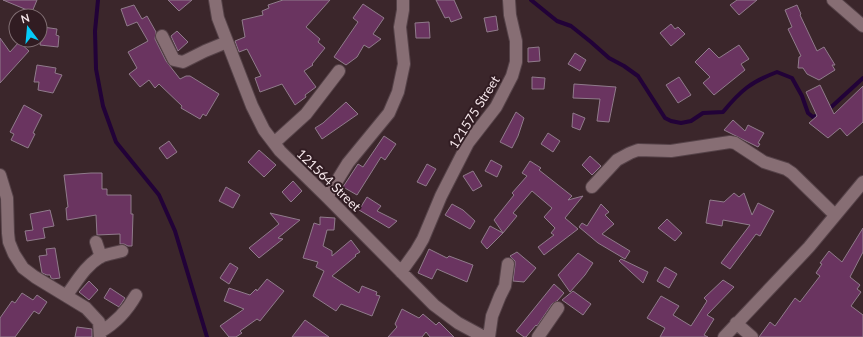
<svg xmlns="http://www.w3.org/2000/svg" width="863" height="337" viewBox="0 0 863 337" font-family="Lato,sans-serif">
	<rect width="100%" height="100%" fill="#3b262b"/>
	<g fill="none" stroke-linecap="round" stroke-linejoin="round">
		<!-- stream -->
		<path stroke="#220238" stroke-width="4" d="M98,0L95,31L96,69L103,106L116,142L159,195L175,231L207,337
			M531,0L557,21L571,26L591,42L609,58L624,66L638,76L665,118L671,121L681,123L691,121L703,113L723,112C741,90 751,82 777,72L792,78L802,96L808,113L813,117L822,114
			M828,110L863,78"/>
	</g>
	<!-- building -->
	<path fill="#6a3460" stroke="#907b8b" d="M3,0H37L32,12Z
		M168,0H192L179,11Z
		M283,0H330L306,27L320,39L318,42L325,48L312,64L313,65L304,71L316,87L305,95L306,97L295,105L282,84L260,92L255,78L261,76L247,49L239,52L235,41L245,37L242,20L263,15L262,11L269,8L268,5Z
		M436,0H454L462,18L451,22L449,17L445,18Z
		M737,0H757L739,15L730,5Z
		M363,4L384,18L373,34L381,39L369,48L364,45L357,57L346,65L334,57L358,22L353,18Z
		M134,5L142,19L147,16L156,32L155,39L166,61L180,79L186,76H190L219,94L206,116L203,114L200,119L181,108L182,106L159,84L155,88L149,80L140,87L129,74L137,68L128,52L148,41L137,22L127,26L121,9Z
		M797,5L801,14L800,15L817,51L824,47L835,65H832L835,70L819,80L807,74L803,68H798L799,57L801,56L788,29L792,27L785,10Z
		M496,16L498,30L487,32L484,18Z
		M429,22L430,38H416L415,23Z
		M671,24L675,29L678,27L685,34L671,46L660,33Z
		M43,27L57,29L56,35L59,36L58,47L40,45Z
		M177,31L188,42L178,51L171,36Z
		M0,38L10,52L19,42L29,51L0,83Z
		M739,45L749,59L741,64L745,70L714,95L703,83L710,77L695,62L709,48L719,58Z
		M539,47L540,61L528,62V48Z
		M575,53L586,60L580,71L568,64Z
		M37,65L56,68L55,73L62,75L53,93L38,90L39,82H34Z
		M532,77L545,78L544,89H532Z
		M679,77L691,95L678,103L666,85Z
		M574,84L616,87L609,122L597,121L600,99L573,98Z
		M820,85L834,114L863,86V122L847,136L840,128L828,138L809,123L817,116L806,92Z
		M346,102L358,114L322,139L315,128L323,123Z
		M24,105L42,115L33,133L35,134L28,148L11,140L14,134L10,132Z
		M516,112L524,118L518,136L512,148L500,142Z
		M573,113L585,118L580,130L572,127Z
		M733,120L745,131L748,125L764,133L758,143L760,144L758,147L724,130Z
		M548,133L560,141L553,152L541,144Z
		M384,136L396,144L385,160L381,157L357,195L343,187L358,164L363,167Z
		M169,141L177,152L167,159L159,148Z
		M259,150L276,165L264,177L248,162Z
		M590,156L601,166L592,175L582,165Z
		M491,160L502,166L497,177L485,171Z
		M530,161L541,168L539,170L572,196L568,200L583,196L565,218L578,229L544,255L538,247L554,235L551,233L555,228L544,217L552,208L532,191L513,213L517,216L503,233L494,220L514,195L512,193L527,176L522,173Z
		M427,164L436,169L426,186L417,182Z
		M473,171L482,186L473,191L463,176Z
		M91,173H102V189H107V195H131V214H133L132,246H128L124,244H120V234L97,235L96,215L67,220L66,208L68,207L64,175Z
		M293,181L302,191L291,202L282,192Z
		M226,187L240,195L233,208L219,201Z
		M734,193L739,197L744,193L752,215L758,203L774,211L760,236L756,234L730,269L721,263L750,225L723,220L722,226L706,223L710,200L724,202Z
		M367,197L381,206L377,211L397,221L389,228L359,210Z
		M452,204L463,210L475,221L470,229L445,215Z
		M601,204L609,212L605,215L614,224L602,234L630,251L625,259L598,243L579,227L582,223L587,226Z
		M50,210L54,226L43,228L45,238L27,241L25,231L33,230L30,214Z
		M270,213L300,220L278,238L283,239L259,258L249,248L279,224Z
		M320,217L335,218L334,230H327L323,246L332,251V256L351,240L360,252L355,255L356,256L332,276L359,293L362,286L377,292L376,295L380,296L372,316L341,304L336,311L313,296L324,271L316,267L318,262L303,258L314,223L320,225Z
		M667,219L682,233L675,241L658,228Z
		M490,226L503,233L487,249L481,242Z
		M863,228V252L850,277L860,285L857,289L861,292L851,306L863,315V337H759L770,322L775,326L795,298L800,302L820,276L816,273L822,264L820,263L829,251L842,262Z
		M55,248L60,278L53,279L51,278L50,275H47L42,273L39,256L47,255L46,249Z
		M429,249L447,258L449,256L473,265L467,282L437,269L432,279L418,273Z
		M517,252L536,268L524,282L513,281L515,265V261L510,256Z
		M578,253L593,263L585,275L570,292L558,275Z
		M621,259L648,272L643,283L619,261Z
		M230,263L238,268L229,284L220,278Z
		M665,267L677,274L669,288L657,281Z
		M267,279L284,291L260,321L257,319L240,331L242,333L236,337H229L220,326L244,309L224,301L229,288L250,295L256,289L257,291Z
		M723,280L734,287L707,315L714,319L704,335L708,337H660L665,328L647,318L661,296L679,306L673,315L691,326L707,301L704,298Z
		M89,281L98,290L89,300L79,292Z
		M554,284L564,293L557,301L552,304L537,326L536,325L526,337H524L516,331Z
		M110,288L125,298L119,307L104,298Z
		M573,291L591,304L583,315L562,300Z
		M22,293L33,300L37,295L47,302L39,314L34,311L15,337H0V318L12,301L15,303Z
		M402,309L419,318L423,314L436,325L439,322L454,337H430L426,332L422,337H388L397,327L395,324Z
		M305,320L329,337H292Z
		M77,327L92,329V337H75Z"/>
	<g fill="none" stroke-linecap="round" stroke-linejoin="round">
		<defs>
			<path id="minor" d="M215,0L218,18L252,106L264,130L280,151L327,197L434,305L458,323L484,337
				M833,0L863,26
				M162,36L174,60L183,62L205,51L227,42
				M274,143L306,114L339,71
				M0,175L7,198L8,233L9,242L14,254L23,268L35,277L86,308L99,322L100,337
				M592,187L617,160L630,153L638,150L671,151L730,142L735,143L764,162L786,169L792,173L835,215
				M327,197L348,163L389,113L398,92L404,64L400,27L403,10V0
				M96,242L101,257
				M401,272L416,251L423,239L441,196L468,143L496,107L512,76L516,62V41L510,15L509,0
				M66,296C76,283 85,266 100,257C106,254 115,253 122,251
				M736,323L752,337
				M100,332C116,323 127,311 136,295
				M489,337L492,316L500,296L505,286L508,264
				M538,337L558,308
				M724,337L809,247L863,182"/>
		</defs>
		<!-- minor casing -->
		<use href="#minor" stroke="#554248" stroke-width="14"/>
		<!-- minor -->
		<use href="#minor" stroke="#876e74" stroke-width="12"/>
	</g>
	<g text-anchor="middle" stroke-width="4" stroke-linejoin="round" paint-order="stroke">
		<!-- street labels -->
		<g font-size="13" fill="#f7e8ec" stroke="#311c22">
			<text transform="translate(474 112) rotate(-58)" y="5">121575 Street</text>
			<text transform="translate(329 180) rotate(44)" y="5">121564 Street</text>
		</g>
	</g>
	<!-- north arrow -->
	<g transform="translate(28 28) rotate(344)"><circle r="19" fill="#311c22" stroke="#806e73"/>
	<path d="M0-3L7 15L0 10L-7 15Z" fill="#05cbf9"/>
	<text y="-6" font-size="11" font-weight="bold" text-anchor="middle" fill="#f7e8ec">N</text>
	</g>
</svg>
